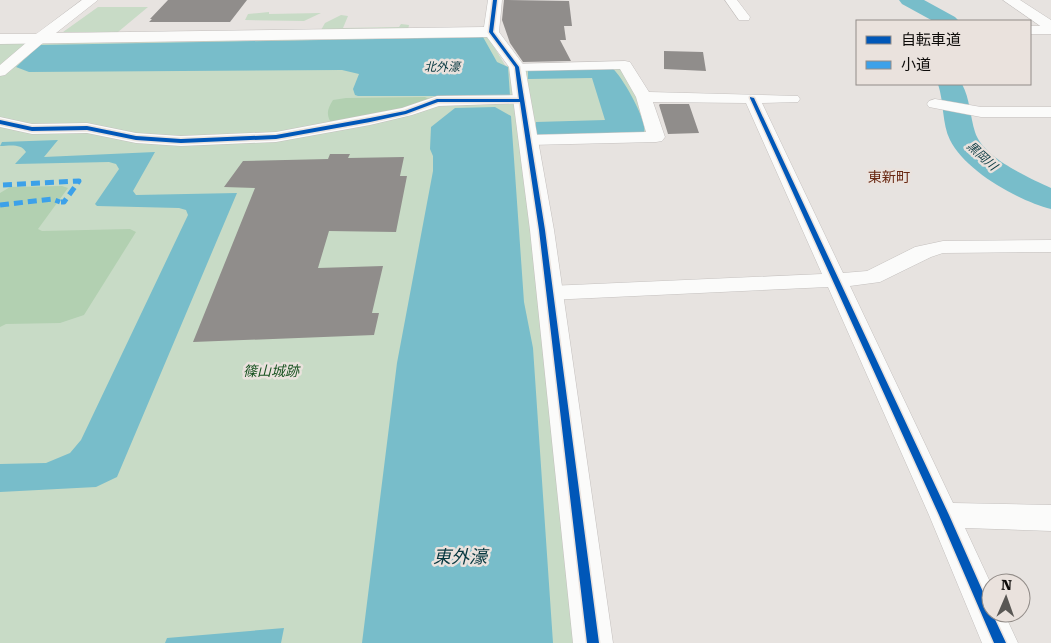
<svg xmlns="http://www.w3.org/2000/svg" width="1051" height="643" viewBox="0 0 1051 643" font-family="'Roboto Serif','Noto Sans JP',serif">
	<rect width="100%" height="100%" fill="#e7e3e0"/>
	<!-- green -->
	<path fill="#c8dbc6" d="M98,7H148L118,32H63Z
		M269,12V14L321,13L304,21L245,20L248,14Z
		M341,15L348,16L343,28L399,27L401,24L409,25L408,30H321L325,23Z
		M487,35L505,65L509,67L627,68L656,137L525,139L577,643H0V42Z"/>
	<!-- forest -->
	<path fill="#b2d0b1" d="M425,97L429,99L428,100L399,109L334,123L330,121C326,113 328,108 333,100L346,98Z
		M62,186L68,188L38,229L42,231L130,229L136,232L84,315L60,323L6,324L0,327V193L10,187Z"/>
	<!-- water -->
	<path fill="#78bdca" d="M483,37L497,62L508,67L510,96H358L355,95L353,89L359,74L342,70L29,72L16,67L40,45Z
		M613,69C622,76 648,122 644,132L536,136V122L605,120L592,78L528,79V70Z
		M495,107L511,116L524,302L533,348L553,643H362L397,363L433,171V156L430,149L431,127L455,108Z
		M58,140L44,157L155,152L133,191L136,195L237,193L117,477L96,487L0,492V464L46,463L70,453L81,440L188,215L186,210L179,208L97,206L95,204L119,169L116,164L109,162L15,164L26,152C21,143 9,146 0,146L2,142Z
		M284,628L281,643H165L167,638Z"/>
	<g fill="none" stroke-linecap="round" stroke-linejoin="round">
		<!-- river -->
		<path fill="#78bdca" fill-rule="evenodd" d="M899,0H924L955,17L959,21H933L902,4Z
			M938,84H962C970,99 970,116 975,132C983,158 1028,177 1051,188V209C1019,201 965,171 950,140C942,124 944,102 938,84Z"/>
	</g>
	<!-- building -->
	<path fill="#908d8b" d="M168,0H247L230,22H149L152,19H150Z
		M504,0L569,1L572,26H564L566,40H560L571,61L523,62L510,43L502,20Z
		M664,51L703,52L706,71L664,69Z
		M660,104H689L699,133L668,134L659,105Z
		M330,154H350L348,158L404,157L400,176H407L396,232L329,231L318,268L383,266L372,313H379L374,335L193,342L255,188L224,187L243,161L328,159Z"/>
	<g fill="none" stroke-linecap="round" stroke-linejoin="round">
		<defs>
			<path id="street" d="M725,0H737L750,17L749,20H739Z
				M1030,26H1051V34H1030Z
				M39,35L46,39L44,42L5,75L0,76V65L34,36Z
				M625,61L630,62L649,92L798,96L800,99L798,102L762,103L843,273L867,271L915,247L943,241L1051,240V252L943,253L931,257L880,282L850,286L953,503L1051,505V531L965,528L991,584V613H1004L1018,643H982L929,515L828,287L549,300L541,298L538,293L541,288L549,286L822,274L746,103L653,102L665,137L662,141L656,142L529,145L523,144L520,140L523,136L529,135L646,132L636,97L620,69L517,71L512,70L510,67L512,64Z
				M522,95L528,97L530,100L528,103L439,106L412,115L370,125L276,142L181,146L136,143L87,133L32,134L0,127V117L32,124L87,123L136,133L181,136L276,132L402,108L437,96Z
				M935,99L981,107H1051V117H981L929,107L927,104L929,101Z"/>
			<path id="secondary" d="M82,0H98L56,33L484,27L488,0H502L499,32L525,67L554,230L613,643H573L530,230L509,67L487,37L0,44V34H36Z
				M1003,0H1020L1051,20V32L1046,30Z"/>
		</defs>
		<!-- street casing -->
		<use href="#street" stroke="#c4c0be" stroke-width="1"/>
		<!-- secondary casing -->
		<use href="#secondary" stroke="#c4c0be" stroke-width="1"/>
		<!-- street -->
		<use href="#street" fill="#fbfbfa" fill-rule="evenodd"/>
		<!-- secondary -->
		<use href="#secondary" fill="#fbfbfa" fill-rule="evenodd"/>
		<!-- quiet -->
		<path stroke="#3ca1e9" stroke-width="5" stroke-dasharray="9 5" stroke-linecap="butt" d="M3,185L79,181L64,202H61
			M0,205L52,199L60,202"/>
		<defs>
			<path id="cycleway" d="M493,0H497L493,32L519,67L545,230L599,643H587L539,230L520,102H438L406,114L370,122L276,139L181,143L136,140L87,130L32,131L0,124V120L32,127L87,126L136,136L181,139L276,135L370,118L405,111L437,99H519L515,67L489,32Z
				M750,97L754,98L949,515L991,610V613H992L1006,643H994L939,515L750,98Z"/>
		</defs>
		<!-- cycleway casing -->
		<use href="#cycleway" stroke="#eae2dd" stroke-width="3"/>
		<!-- cycleway -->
		<use href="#cycleway" fill="#0057b8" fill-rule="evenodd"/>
	</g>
	<g text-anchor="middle" stroke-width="5" stroke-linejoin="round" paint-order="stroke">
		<!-- far-water labels -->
		<g font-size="12" font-style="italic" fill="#06373f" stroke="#eae2dd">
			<text x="442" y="71">北外濠</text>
			<text transform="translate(982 156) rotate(42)" y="4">黒岡川</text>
		</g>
		<!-- far-quarter labels -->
		<g font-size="14" fill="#682711" stroke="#eae2dd">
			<text x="889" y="182">東新町</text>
		</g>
		<!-- park labels -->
		<g font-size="14" font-style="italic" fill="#185220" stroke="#eae2dd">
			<text x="271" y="376">篠山城跡</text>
		</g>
		<!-- near-water labels -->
		<g font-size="18" font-style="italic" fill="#06373f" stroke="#eae2dd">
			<text x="460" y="563">東外濠</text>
		</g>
	</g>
	<!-- legend -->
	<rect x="856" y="20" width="175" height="65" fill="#eae2dd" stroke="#928c88"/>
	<rect x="866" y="36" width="25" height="8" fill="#0057b8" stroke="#928c88"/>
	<text x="901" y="45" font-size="15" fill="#0d0b09">自転車道</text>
	<rect x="866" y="61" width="25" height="8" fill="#3ca1e9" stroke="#928c88"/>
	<text x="901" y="70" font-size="15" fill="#0d0b09">小道</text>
	<!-- north arrow -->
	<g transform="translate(1006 598) rotate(2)"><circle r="24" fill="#eae2dd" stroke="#928c88"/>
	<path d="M0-4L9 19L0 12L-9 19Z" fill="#595754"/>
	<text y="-8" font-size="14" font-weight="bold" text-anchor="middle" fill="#0d0b09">N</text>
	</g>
</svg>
